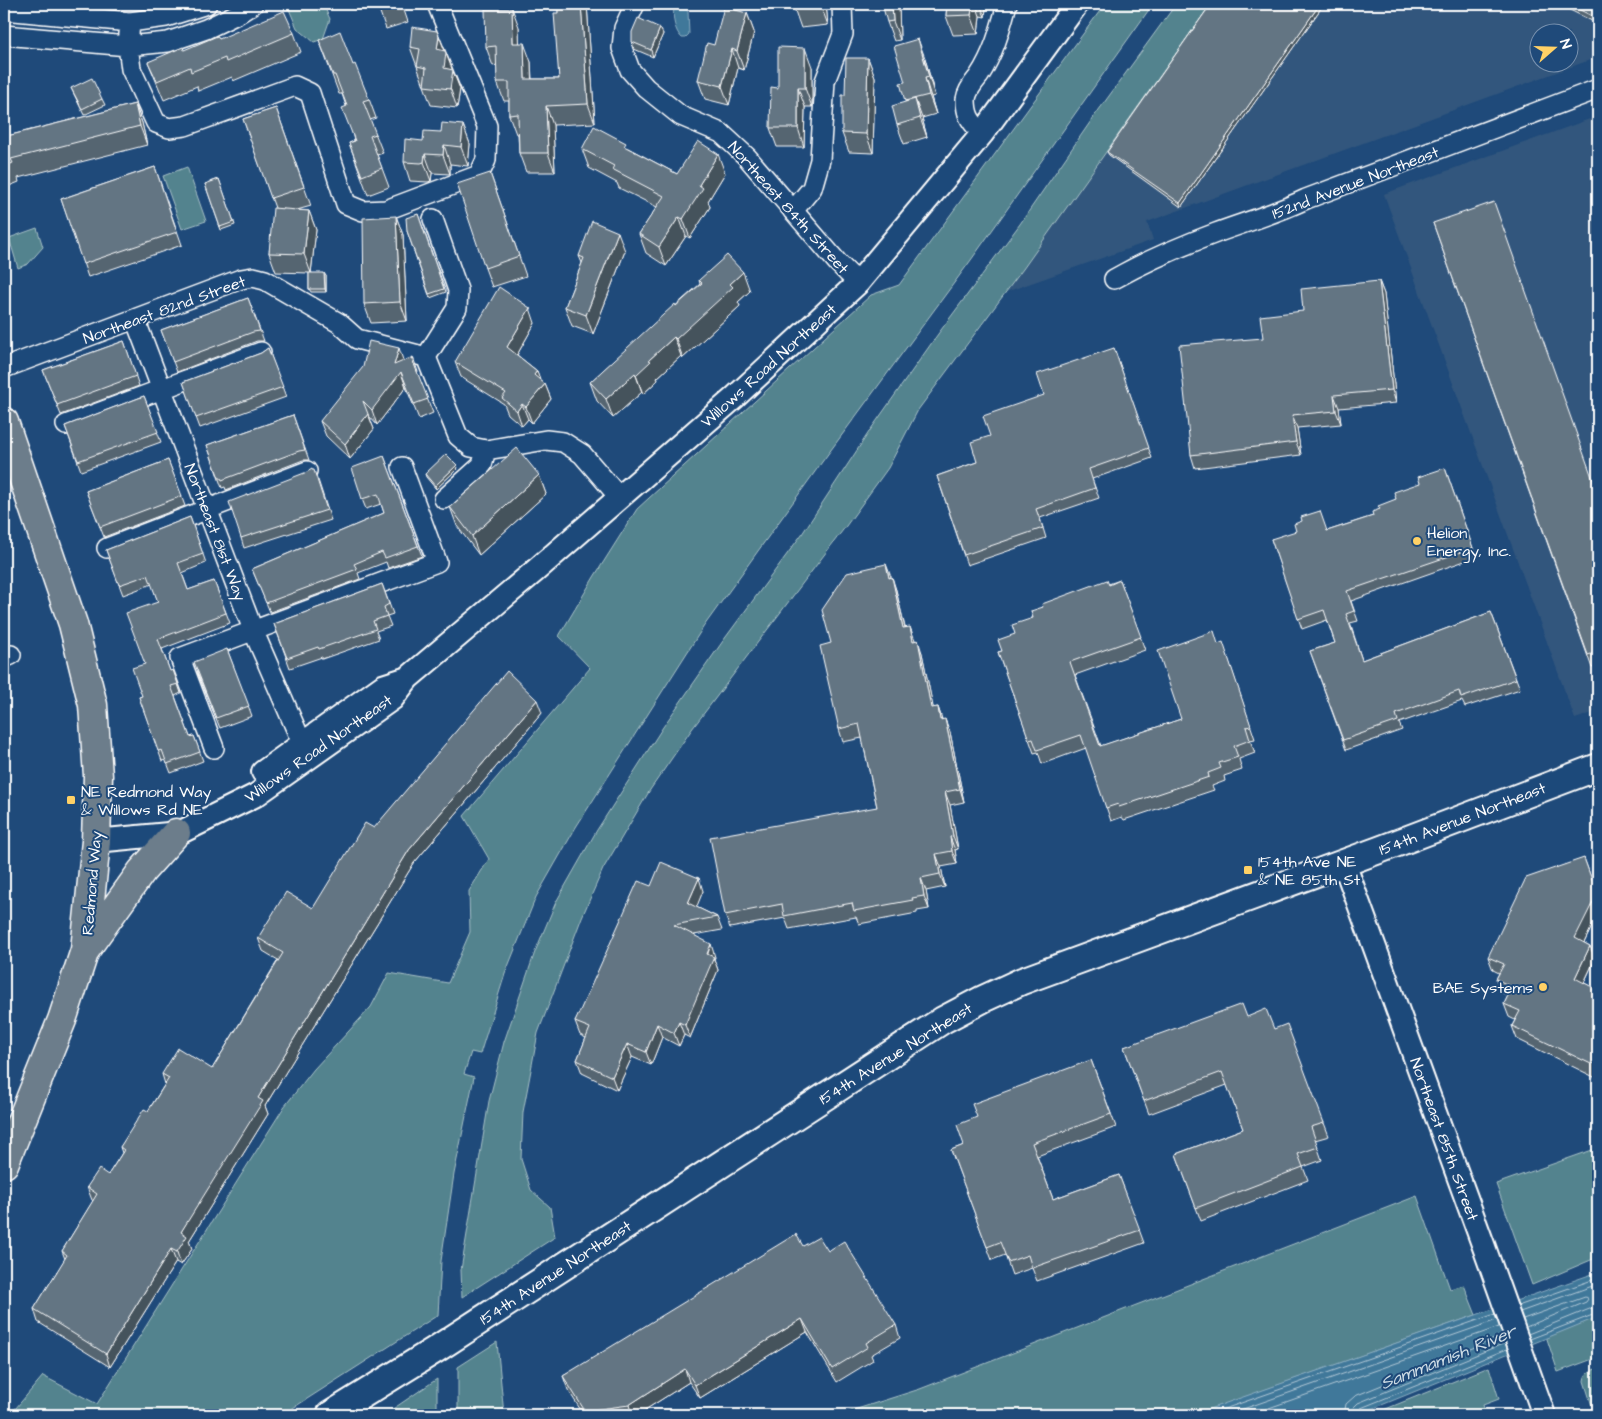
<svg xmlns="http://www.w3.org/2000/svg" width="1602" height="1419" viewBox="0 0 1602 1419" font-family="'Architects Daughter',sans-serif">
	<rect width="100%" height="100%" fill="#1f4a7a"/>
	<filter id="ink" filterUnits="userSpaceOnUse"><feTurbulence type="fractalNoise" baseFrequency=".02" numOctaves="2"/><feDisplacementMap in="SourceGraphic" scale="10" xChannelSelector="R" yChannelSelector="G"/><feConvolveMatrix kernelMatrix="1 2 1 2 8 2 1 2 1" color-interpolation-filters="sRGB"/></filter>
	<g filter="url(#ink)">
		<!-- built -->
		<path fill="#33577d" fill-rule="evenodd" d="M1202,4H1598V57L1147,222L1153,240L1000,294ZM1540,32H1570V62H1540Z
			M1598,116V711L1575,719L1384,194Z"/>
		<!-- green -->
		<path fill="#52838e" stroke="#a8c1c6" d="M296,4H323L330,19L323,39L314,42L297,28L289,9Z
			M1105,4H1153L971,260L822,462L704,626L576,827L536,897L505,974L480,1054L471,1052L464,1074L474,1077L454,1174L441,1261L438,1315L282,1415H10L43,1376L97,1404L284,1107L314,1069L371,1007L389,973L448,983L470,932L469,891L489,859L464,816L590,668L559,636L594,577L637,509L871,295L899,285Z
			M1176,4H1211L1023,269L918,410L888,468L846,526L692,729L650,790L603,869L582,917L538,1033L523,1112L521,1159L531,1190L550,1207L555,1237L462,1297L461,1270L489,1101L504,1042L535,952L556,902L597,830L663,727L723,641L802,534L871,429L938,334L1020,224L1093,118Z
			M187,167L206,221L182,229L163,176Z
			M37,228L43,247L28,264L18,268L9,238Z
			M1598,1148V1257L1532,1285L1496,1184Z
			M1417,1196L1450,1289L1464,1285L1476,1315L1194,1415H838L920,1389Z
			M1598,1314V1357L1558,1372L1545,1333Z
			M497,1342L504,1415H458V1367Z
			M1489,1367L1499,1399L1483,1405L1486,1415H1371Z
			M1598,1368V1415H1595L1584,1381C1585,1372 1591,1371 1598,1368Z
			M437,1379V1415H384Z"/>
		<!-- water -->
		<path fill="#40789a" stroke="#8caec2" d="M679,5L684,6L688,12L689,34L685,38H682C675,32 672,17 674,9Z
			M1598,1272V1317L1357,1415H1192Z"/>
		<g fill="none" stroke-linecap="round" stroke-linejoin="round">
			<!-- shore -->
			<path stroke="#b3c9d7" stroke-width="1" d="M1518,1306L1598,1278
				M1520,1312L1598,1284
				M1523,1319L1585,1297L1588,1299L1586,1302L1526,1327
				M1528,1334L1592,1308L1598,1307
				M1530,1339L1598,1313
				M1207,1415L1495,1314
				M1226,1415L1497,1320
				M1249,1415L1499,1327
				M1344,1415L1346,1404L1355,1396L1502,1336
				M1351,1415L1353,1408L1358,1403L1505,1343
				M1357,1415L1358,1411L1361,1408L1507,1349"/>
			<defs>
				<path id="minor" d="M635,4L624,28L622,48L630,70L646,88L681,116L721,133L747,157L838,263L858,283
					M4,10L130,22L166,17L207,4
					M130,22L128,46L131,69L156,123L169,128L185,126L295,86L310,93L346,204L363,211L386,210L479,175L486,160L487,126L437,4
					M4,35L128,46L168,42L206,29L239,13L253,4
					M982,134C971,121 966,117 966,99C967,91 974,82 979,76C994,53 1000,30 1007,4
					M793,211L812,188L820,160L825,81L843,34L842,4
					M1114,279C1146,261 1181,246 1216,233C1246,222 1277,213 1306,199L1598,89
					M135,319L253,630L302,743
					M426,357L457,308L458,290L433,219
					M4,368L241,279L253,277L265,280L339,323L357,339L426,357L458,436L471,447L486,450L546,440L563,442L582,454L619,497
					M66,425L261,352
					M444,499L482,465L486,450
					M107,548L307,471
					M4,658L11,655
					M214,748L180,658L437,562L402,467"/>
				<path id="tertiary" d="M263,772L383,686L408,678
					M96,841L179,833L256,795L392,699L408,678L535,571L734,398L858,283L982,134L1077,4
					M1344,863L1484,1247L1544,1415"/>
				<path id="secondary" d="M330,1415L435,1350L943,1020L983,999L1022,981L1379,850L1598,767"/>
				<path id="primary" d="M4,422L73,624L93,705L98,776L96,841L85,950L62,1020L4,1164
					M86,949L142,871L176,833"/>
			</defs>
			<!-- minor casing -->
			<use href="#minor" stroke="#fff" stroke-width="22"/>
			<!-- tertiary casing -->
			<use href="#tertiary" stroke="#fff" stroke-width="26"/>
			<!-- secondary casing -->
			<use href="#secondary" stroke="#fff" stroke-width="30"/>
			<!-- primary casing -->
			<use href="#primary" stroke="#fff" stroke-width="31"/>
			<!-- minor -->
			<use href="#minor" stroke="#1f4a7a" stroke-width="19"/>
			<!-- tertiary -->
			<use href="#tertiary" stroke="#1f4a7a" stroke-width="22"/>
			<!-- secondary -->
			<use href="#secondary" stroke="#1f4a7a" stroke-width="26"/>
			<!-- primary -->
			<use href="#primary" stroke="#6c7d8b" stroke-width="28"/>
		</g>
		<!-- wall -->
		<path fill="#556571" stroke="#fff" d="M377,4H402L408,22L386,29Z
			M558,4H587L595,123L553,125L555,172H526L519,153L518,134H516L509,115V101H504L497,82V65L493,66L486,47L519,27V43L531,62L532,79H559Z
			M826,4L828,25L801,28L794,8Z
			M899,4L900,40L894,41L887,22Z
			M947,4H990L989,9L986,8L985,17L980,16L978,34L953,35L946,16Z
			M1211,4H1324L1181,207L1109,155L1107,152Z
			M1558,4H1598V24Z
			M747,13L754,32L744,70L738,68L729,105L705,99L698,80L714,45Z
			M660,28L663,34L653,57L634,49L632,42Z
			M437,31L460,89L457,108L431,105L410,47Z
			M294,33L301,52L233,81L232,77L198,91L197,86L164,100L148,62L219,39Z
			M319,40L353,65L369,99L376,118L370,120L383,153L377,155L389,187L368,195L349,143L354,141L346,106L342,94H339Z
			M868,58L875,77L873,153L849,152L842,133L845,95Z
			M925,58L935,96L931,97L936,114L922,118L927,137L904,144L897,125L905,102Z
			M812,67V107H805L804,147H777L770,128L778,88Z
			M71,88L102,99L105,105L84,115Z
			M135,104L142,123L147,145L18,178L19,182L4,188V128L7,136Z
			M276,108L311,206L297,210L309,211L316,230L311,273L326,276V292H311L309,289V273L276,272L269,253L275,208L243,119Z
			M463,125L470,144L468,166L450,164V174L432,173L431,181L428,182L410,181L404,162L423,141L441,132Z
			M628,148L677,174L725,173L708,201L710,207L690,238L686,236L666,266L646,253L639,234L657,207L619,188L617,183L589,168L582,149Z
			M155,167L182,245L88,277L61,199Z
			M490,173L526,276L492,287L485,268Z
			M219,179L235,225L221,230L205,184Z
			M418,214L446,292L430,298L407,231Z
			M396,216L403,235L407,321L371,323L364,304Z
			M1433,223L1598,493V666L1592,668Z
			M625,251L593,334L572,326L565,307L582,263L579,256Z
			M699,280L750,291L738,302L740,306L683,358L681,356L657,378L658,380L643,394L642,392L613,418L597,401L590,382L700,284Z
			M1379,281L1384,294L1396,403L1339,408L1341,424L1297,428L1301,455L1195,468L1191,455L1263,338L1303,311Z
			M248,298L264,341H257L177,372L161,330Z
			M535,323L517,355L537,371L540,380L545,384L551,399L532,423L528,419L522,426L508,414L504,404L461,377L455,362Z
			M124,341L139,386L61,415L43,370Z
			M268,348L286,397L200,428L183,382L261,353Z
			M1114,348L1152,458L1092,479L1099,498L1040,518L1046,538L967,565L937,476L977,462L990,436L1044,395Z
			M403,361L418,372L417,373L433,413L419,419L406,387L377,425L369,416L374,429L350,459L326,436L320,421Z
			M144,396L161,442L81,471L65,426Z
			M293,415L309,460H303L226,490L225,487L222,488L207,445Z
			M384,456L422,556L388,568L386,562L358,573L360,579L270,612L252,569L384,513L381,504L366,509L362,499Z
			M168,460L185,506L104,537L86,491Z
			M458,468L436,489L426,477L425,474Z
			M1445,468L1476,557L1351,601L1358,621L1350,623L1362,660L1491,612L1520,689L1465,707L1462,701L1399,723L1402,730L1346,750L1310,651L1335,643L1327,620L1302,629L1271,539L1327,531L1373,516L1380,509L1396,499Z
			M539,475L546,494L479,555L457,526L450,507Z
			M318,480L331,520L244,548L241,538Z
			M190,517L206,563L182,573L188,590L214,581L230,623L162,649L170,671L173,670L181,693L175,696L190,737L194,736L203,761L171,773L166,760L162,761L139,697L142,696L145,664L158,602L152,584L123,595L106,550Z
			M891,577L896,590L905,627L915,640L922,653L933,708L938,707L942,719L950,732L964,802L950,805L958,849L955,850L957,864L941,867L945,887L926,891L929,909L917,911V913L859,924L856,917L789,929L785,918L730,928L725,915L877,807L862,738L843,742L839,729L831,643Z
			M1120,580L1145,650L1075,675L1101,746L1181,719L1219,644L1227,655L1255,739L1250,740L1255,753L1239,759L1242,770L1224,776L1225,781L1212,786L1214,790L1124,820L1122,817L1111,821L1086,748L1042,764L1038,752L1034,753L998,652L1002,651L1015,634L1043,607Z
			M382,584L393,614L387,616L391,626L376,631L379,639L322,659V657L290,668L274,624Z
			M227,649L252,716L220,728L197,672Z
			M542,713L414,863L265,1106L268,1114L189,1241L192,1249L181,1265L176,1262L110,1367L38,1322L34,1309L65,1259L62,1251L93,1201L92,1200L87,1187L108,1175L122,1153L120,1147L148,1111L165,1084L162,1074L212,1069L278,960L263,951L258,938L313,908L374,828Z
			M651,886L703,891L696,907L717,917L722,930L694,935L715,957L714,959L718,970L690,1038L684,1035L679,1046L662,1037L651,1065L632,1057L617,1090L582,1073L577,1060L586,1038L580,1035L575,1022Z
			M1598,897V914L1584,943L1590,946L1595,959L1584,983L1598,990V1077L1596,1078L1517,1039L1512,1026L1515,1020L1509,1017L1504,1004L1508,996L1501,992L1496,979L1499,973L1493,970L1488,957Z
			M1247,1017L1274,1029L1324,1123L1329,1136L1315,1140L1322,1160L1303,1167L1308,1180L1201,1221L1176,1154L1243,1129L1227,1085L1149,1114L1124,1047Z
			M1091,1060L1116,1127L1037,1156L1053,1199L1119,1175L1144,1243L1037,1281L1032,1268L1012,1275L1005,1255L992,1260L951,1150L964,1145Z
			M803,1246L828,1251L896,1325L900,1338L871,1355L873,1360L837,1382L807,1332L700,1398L689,1382L637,1415H584L568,1390L563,1376Z"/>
		<!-- shaded-wall -->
		<path fill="#45525c" stroke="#fff" d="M581,4H587L595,123L588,104Z
			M821,4H826L828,25L821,6Z
			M892,4H899L900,40L893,21Z
			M973,4H976L980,16L978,34L971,15Z
			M980,4H985L986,8L985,17Z
			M1320,4H1324L1181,207L1180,203Z
			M512,8L519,27L520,62L513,43Z
			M747,13L754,32L744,70L737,51Z
			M660,28L663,34L653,57L651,50Z
			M439,36L460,89L457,108L437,49Z
			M918,39L925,58L935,96L929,77Z
			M524,43L531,62L532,98L525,79Z
			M805,48L812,67V107L805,88Z
			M732,49L738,68L729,105L722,86Z
			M868,58L875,77L873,153L866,134Z
			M925,78L931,97L936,114L929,95Z
			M798,88L805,107L804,147L798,128Z
			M915,99L922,118L927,137L920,118Z
			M135,104L142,123L147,145L140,126Z
			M546,106L553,125L555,172L548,153Z
			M463,125L470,144L468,166L461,147Z
			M444,145L450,164V174L443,155Z
			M425,154L432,173L431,181L424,162Z
			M718,154L725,173L708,201L710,207L690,238L683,219L699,185Z
			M309,211L316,230L311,273L304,254Z
			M396,216L403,235L407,321L400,302Z
			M679,217L686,236L666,266L659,247Z
			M618,232L625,251L593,334L586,315Z
			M743,272L750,291L738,302L740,306L683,358L676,339L730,284Z
			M324,273L326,276V292L325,289Z
			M1379,281L1384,294L1396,403L1392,390Z
			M530,308L535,323L513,362L507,347Z
			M674,337L681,356L657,378L658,380L643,394L636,375L649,360Z
			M399,348L404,363L401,373L406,387L377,425L372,410L394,365Z
			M413,357L418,372L417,373L412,359Z
			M537,371L543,387L534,375Z
			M635,373L642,392L613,418L606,399Z
			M545,384L551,399L532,423L526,407Z
			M1334,395L1339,408L1341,424L1336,411Z
			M522,404L528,419L522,426L517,411Z
			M368,414L374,429L350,459L345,444Z
			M1292,415L1297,428L1301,455L1296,442Z
			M457,465L458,468L436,489L435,486Z
			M539,475L546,494L479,555L472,536Z
			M886,564L891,577L889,578Z
			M892,577L896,590L908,641L903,628Z
			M4,598L7,607L4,609Z
			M910,627L915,640L917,654L913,641Z
			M918,640L922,653L936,721L931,708Z
			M537,700L542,713L414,863L265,1106L268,1114L189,1241L192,1249L181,1265L177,1252L181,1232L258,1098L409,850Z
			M938,707L942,720H940Z
			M945,719L950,732L964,802L960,789Z
			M945,792L950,805L958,849L953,836Z
			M950,837L955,850L957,864L952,851Z
			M936,854L941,867L945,887L940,874Z
			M1584,858L1598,897V914L1580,951L1575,938Z
			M699,878L703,891L693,916L688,903Z
			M921,878L926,891L929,909L924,896Z
			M711,944L715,957L714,959L718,970L690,1038L685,1025Z
			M1590,946L1595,959L1580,991L1575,978Z
			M679,1022L684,1035L679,1046L674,1033Z
			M657,1024L662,1037L651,1065L646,1052Z
			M627,1044L632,1057L617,1090L612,1077Z
			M171,1249L176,1262L110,1367L106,1354Z
			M802,1319L807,1332L700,1398L695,1385Z
			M685,1369L689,1382L637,1415H632L629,1405Z"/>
		<!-- building -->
		<path fill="#637583" stroke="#fff" d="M377,4H399L379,10Z
			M558,4H581L588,104L546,106L548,153H519L518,114L509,115V82H497L496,46L486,47L485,9L512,8L513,43H524L525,79H559L554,13H558Z
			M794,4H821V6L794,8Z
			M882,4H892L893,21L887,22Z
			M947,4H973L971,15L946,16Z
			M1211,4H1320L1180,203L1107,152Z
			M1568,4H1598V19Z
			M724,7L747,13L737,51L732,49L722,86L698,80L707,43L714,45Z
			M284,11L294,33L226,62L225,58L191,72L190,67L157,81L148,62L183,47L184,50L217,36L219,39Z
			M638,18L660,28L651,50L632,42V32Z
			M412,27L437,31L439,36L437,49L445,51L446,53L444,68L453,70L450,89L424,86L426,68L417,66L420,49L410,47Z
			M340,31L353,65L355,64L369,99L363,101L376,134L370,136L382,168L362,176L349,143L355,141L342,108L347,106L335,75H333L319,40Z
			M918,39L929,77L925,78L929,95L905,101L900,83L905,82L894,46Z
			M778,47L805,48V88H798V128H770L771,87L778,88Z
			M846,58H868L866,134L842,133V95H845Z
			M92,78L102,99L82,109L71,88Z
			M915,99L920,118L897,125L892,106Z
			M135,104L140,126L11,159L13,163L4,167V128L7,136Z
			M276,108L304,187L271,198L243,119Z
			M442,123L463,125L461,147L444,145L443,155L425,154L424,162L421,163L404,162L405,139L423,141L424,131L441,132Z
			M594,126L626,143L624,146L677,174L698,141L718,154L699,185L703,188L683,219L679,217L659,247L639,234L664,196L612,169L614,166L582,149Z
			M155,167L177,232L83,264L61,199Z
			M490,173L519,256L485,268L457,184Z
			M219,179L234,222L220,227L205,184Z
			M1494,202L1598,494V652L1588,655L1433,223Z
			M273,208L309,211L304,254L269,253Z
			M418,214L444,289L429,294L407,231L406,218Z
			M396,216L400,302L364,304L363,218Z
			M592,221L618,232L586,315L565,307L584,258L579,256Z
			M727,255L743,272L730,284L733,287L676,339L674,337L649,360L651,361L636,375L635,373L606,399L590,382L675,304L676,306L702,283L699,280Z
			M309,273H324L325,289H309Z
			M1379,281L1392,390L1334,395L1336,411L1292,415L1296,442L1191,455L1179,345L1263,338L1260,316L1303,311L1301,289Z
			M499,287L530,308L507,347L537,371L534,375L545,384L526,407L522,404L517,411L502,398L506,393L455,362Z
			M248,298L260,331L253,332L173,362L161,330Z
			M124,341L136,376L57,405L43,370Z
			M369,341L399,348L394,365L413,357L412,359L428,399L414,404L401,372L372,410L363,401L368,414L345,444L320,421L363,367Z
			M268,348L283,387L196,418L183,382L261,353Z
			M1114,348L1149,448L1089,469L1095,488L1036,509L1043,528L964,555L937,476L977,462L971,442L990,436L983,416L1044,395L1037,374Z
			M144,396L158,432L78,461L65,426Z
			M293,415L305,450L299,451L222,480L221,478H219L207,445Z
			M517,448L539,475L472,536L450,507Z
			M446,454L457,465L435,486L425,474Z
			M384,456L418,546L385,558L382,552L354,564L357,569L266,603L252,569L384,513L378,494L362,499L352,468Z
			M168,460L182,496L100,527L86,491Z
			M1445,468L1473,548L1347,591L1354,611L1346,614L1362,660L1491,612L1516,679L1461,698L1459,691L1396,714L1398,721L1343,740L1310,651L1335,643L1324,610L1298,619L1271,539L1296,531L1294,524L1302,521L1301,517L1320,511L1327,531L1373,516L1372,512L1380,509L1378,506L1396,499L1394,492L1420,483L1418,477Z
			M312,469V470H314L327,510L241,538L229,502L307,472Z
			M190,517L203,554L178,563L188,590L214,581L226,613L158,639L170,671L173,670L178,684L171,686L190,737L194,736L200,752L167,764L162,750L158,751L139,697L142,696L132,668L145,664L126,613L158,602L148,575L119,585L106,550Z
			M886,564L889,578L892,577L903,628L910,627L913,641L918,640L931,708L938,707L940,720L945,719L960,789L945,792L953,836L950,837L952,851L936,854L940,874L921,878L924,896L912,898L913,900L854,911L852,903L784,916L782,904L725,915L710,837L877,807L859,724L839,729L820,646L831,643L822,610L847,573Z
			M1107,580L1109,585L1120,580L1141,637L1070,662L1100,746L1181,719L1158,651L1214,631L1218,644L1223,642L1251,726L1246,727L1250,740L1234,746L1238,757L1219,763L1221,768L1208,773L1209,777L1119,807L1118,804L1106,808L1081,735L1037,750L1033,739L1029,740L998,652L1002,651L998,640L1015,634L1012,625L1033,618L1031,611L1043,607L1042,604Z
			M382,584L389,604L384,607L387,616L373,621L376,629L319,649L318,647L287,658L274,624Z
			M227,649L249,706L216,718L194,662Z
			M507,671L537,700L409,850L258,1098L263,1101L181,1232L187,1236L177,1252L171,1249L106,1354L34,1309L67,1255L62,1251L97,1194L87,1187L99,1169L108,1175L124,1150L120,1147L144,1109L148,1111L169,1078L162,1074L178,1048L212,1069L283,953L258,938L286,892L313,908L365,823L374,828Z
			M1584,858L1597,894L1575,938L1590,946L1575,978L1598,990V1062L1591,1064L1512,1026L1520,1011L1504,1004L1512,987L1496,979L1504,964L1488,957L1526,878Z
			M661,862L699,878L688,903L717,917L674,925L711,944L707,954L714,957L685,1025L679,1022L674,1033L657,1024L646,1052L627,1044L612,1077L577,1060L590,1028L575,1022L638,881L651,886Z
			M1242,1004L1247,1017L1266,1009L1274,1029L1287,1024L1324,1123L1311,1127L1318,1147L1298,1154L1303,1167L1196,1208L1176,1154L1243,1129L1222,1072L1144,1101L1124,1047Z
			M1091,1060L1111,1114L1032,1143L1053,1199L1119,1175L1140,1230L1032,1268L1028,1255L1008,1262L1000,1242L987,1247L951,1150L964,1145L957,1125L977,1117L972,1104Z
			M796,1234L803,1246L819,1237L828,1251L844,1241L896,1325L866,1343L868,1347L832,1369L802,1319L695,1385L685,1369L629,1405L585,1411L563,1376Z"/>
	</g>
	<!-- markers -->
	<g fill="#ffd166" stroke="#1f4a7a" stroke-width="2">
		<circle cx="1417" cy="541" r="5"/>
		<rect x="66" y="795" width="10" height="10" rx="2.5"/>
		<rect x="1243" y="865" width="10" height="10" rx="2.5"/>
		<circle cx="1543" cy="987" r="5"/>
	</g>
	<g text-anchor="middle" stroke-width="4" stroke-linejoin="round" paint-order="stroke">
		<!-- street labels -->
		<g font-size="16" fill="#fff" stroke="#1f4a7a">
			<text transform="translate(1355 182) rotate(-21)" y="6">152nd Avenue Northeast</text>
			<text transform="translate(789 207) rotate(48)" y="6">Northeast 84th Street</text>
			<text transform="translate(164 309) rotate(-20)" y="6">Northeast 82nd Street</text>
			<text transform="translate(768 365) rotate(-42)" y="6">Willows Road Northeast</text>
			<text transform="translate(216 532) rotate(69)" y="6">Northeast 81st Way</text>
			<text transform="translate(318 748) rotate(-35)" y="6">Willows Road Northeast</text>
			<text transform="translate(1462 818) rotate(-21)" y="6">154th Avenue Northeast</text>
			<text transform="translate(91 883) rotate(-85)" y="6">Redmond Way</text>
			<text transform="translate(895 1053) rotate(-32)" y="6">154th Avenue Northeast</text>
			<text transform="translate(1445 1139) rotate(70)" y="6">Northeast 85th Street</text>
			<text transform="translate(555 1272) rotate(-33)" y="6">154th Avenue Northeast</text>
		</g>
		<!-- poi labels -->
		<g font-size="16" fill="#fff" stroke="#1f4a7a" text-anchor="start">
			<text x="1427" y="538">Helion<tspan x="1427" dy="18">Energy, Inc.</tspan></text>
			<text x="81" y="797">NE Redmond Way<tspan x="81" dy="18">&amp; Willows Rd NE</tspan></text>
			<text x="1258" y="867">154th Ave NE<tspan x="1258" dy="18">&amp; NE 85th St</tspan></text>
			<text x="1533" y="993" text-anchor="end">BAE Systems</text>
		</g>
		<!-- water labels -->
		<g font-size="18" font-style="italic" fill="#cfdde6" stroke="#1f4a7a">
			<text transform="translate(1448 1357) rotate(-22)" y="6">Sammamish River</text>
		</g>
	</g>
	<!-- margin -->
	<rect width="1602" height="1419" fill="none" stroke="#1f4a7a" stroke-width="20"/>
	<rect x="10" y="10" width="1582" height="1399" fill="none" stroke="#fff" stroke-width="2" filter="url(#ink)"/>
	<!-- north arrow -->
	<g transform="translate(1554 48) rotate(70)"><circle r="24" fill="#1f4a7a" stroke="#7992af"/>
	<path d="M0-4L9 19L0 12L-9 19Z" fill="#ffd166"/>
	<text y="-8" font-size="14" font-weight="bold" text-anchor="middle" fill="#ffffff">N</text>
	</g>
</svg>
